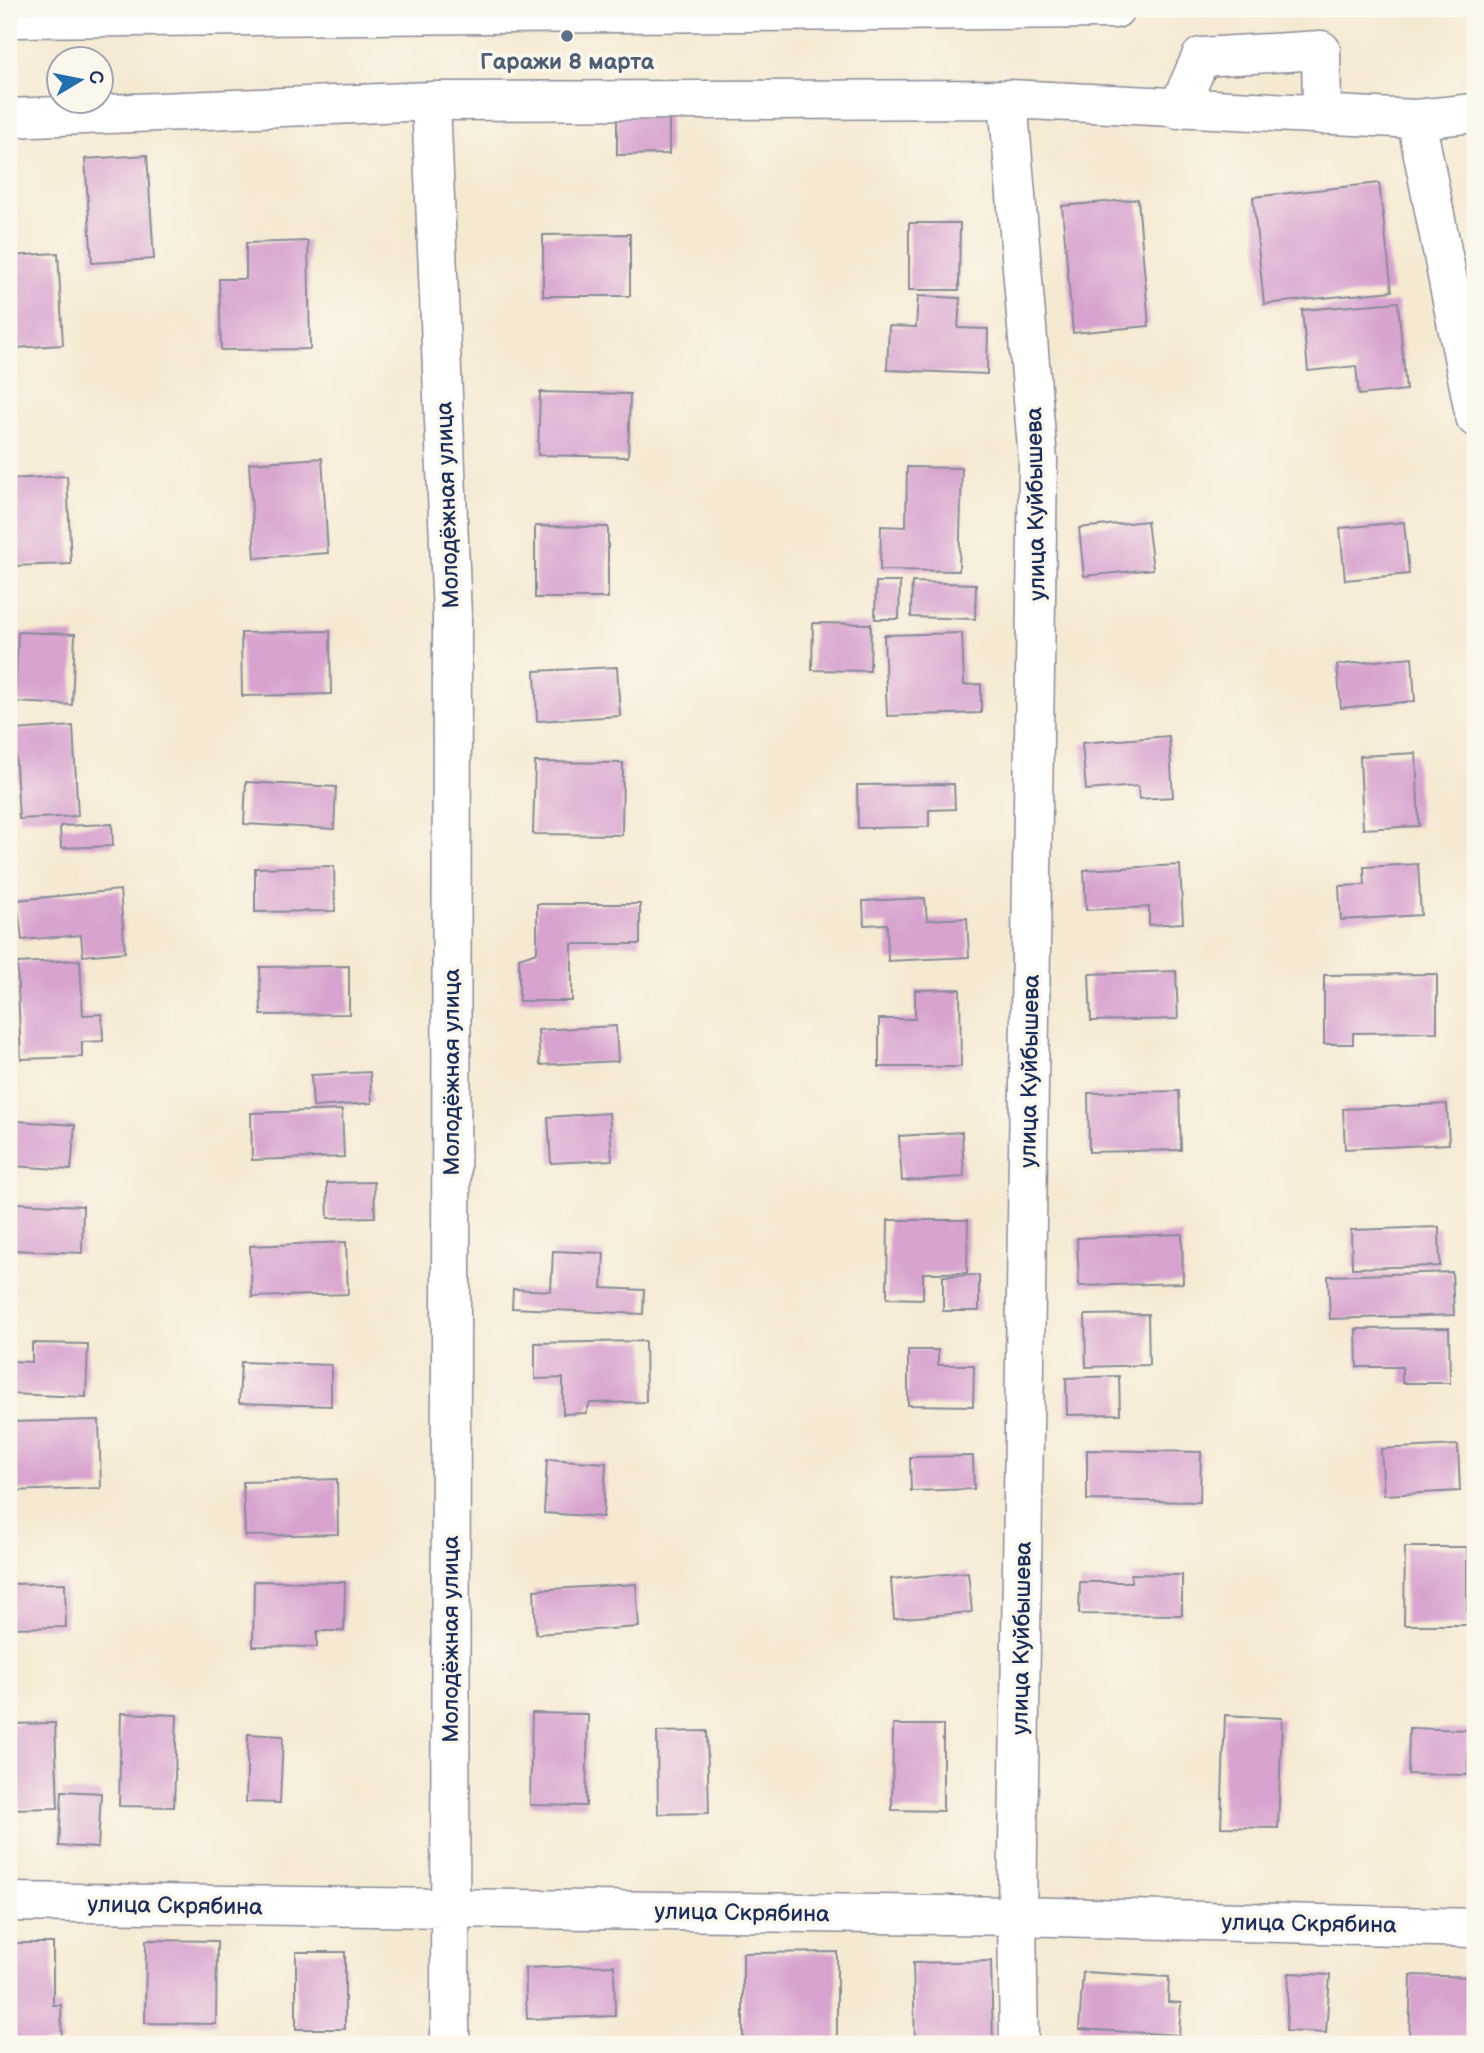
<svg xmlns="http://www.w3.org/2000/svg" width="1484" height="2053" viewBox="0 0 1484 2053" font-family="'Balsamiq Sans',sans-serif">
	<rect width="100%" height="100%" fill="#fbf7ec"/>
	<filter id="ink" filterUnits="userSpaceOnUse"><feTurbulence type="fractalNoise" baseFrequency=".0143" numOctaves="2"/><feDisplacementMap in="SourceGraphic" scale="14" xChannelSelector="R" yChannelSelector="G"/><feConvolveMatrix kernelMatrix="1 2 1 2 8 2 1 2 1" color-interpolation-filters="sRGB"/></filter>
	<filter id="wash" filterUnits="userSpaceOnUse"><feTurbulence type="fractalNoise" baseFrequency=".00686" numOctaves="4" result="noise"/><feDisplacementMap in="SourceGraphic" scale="28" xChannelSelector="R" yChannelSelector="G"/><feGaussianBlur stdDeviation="1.57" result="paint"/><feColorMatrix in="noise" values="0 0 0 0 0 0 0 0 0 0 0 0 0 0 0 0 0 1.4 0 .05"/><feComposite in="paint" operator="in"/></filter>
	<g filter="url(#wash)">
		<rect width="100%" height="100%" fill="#f5e9d2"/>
		<g id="blocks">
			<!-- building -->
			<path fill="#d8a3cf" d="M669,114V154L617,155V115Z
				M147,155L154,259L92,263L85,159Z
				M1379,183L1392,291L1264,304L1253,197Z
				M1138,199L1149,326L1073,333L1062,206Z
				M909,223H960L959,290H909Z
				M630,234V296H543V235Z
				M308,241L310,349L221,350L219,279H246V243Z
				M58,253L63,345L15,348L9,256Z
				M918,296L960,298L958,328L988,329L987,374L887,370L889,326L916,327Z
				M1398,302L1406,390L1359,395L1356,366L1308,371L1302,310Z
				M540,392L630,394L628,457L538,455Z
				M322,458L328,553L255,558L249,463Z
				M907,467L962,468L959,571L880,570L881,526L906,527Z
				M67,476L71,564L12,566L9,479Z
				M1147,521L1153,569L1084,576L1079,528Z
				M1404,522L1409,574L1345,580L1340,528Z
				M535,526L608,527V598H535Z
				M876,582H900L899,619H875Z
				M912,582L976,584L975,619L911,617Z
				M813,623L871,624L870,671L812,670Z
				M330,631L331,694L242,696L241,633Z
				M18,632L75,634L72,705L15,702Z
				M962,633L964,685L981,684V713L887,716L884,635Z
				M1412,657L1415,701L1341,708L1337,665Z
				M617,667L620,716L537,721L535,671Z
				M73,726L78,816L19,819L14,730Z
				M1169,736L1173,797L1139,799L1138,786L1086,790L1082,743Z
				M1416,753L1419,826L1363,829L1360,756Z
				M535,762L623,763L622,835L533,834Z
				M246,782L336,787L334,829L244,824Z
				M954,784L955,809L929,810V827L858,828L857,785Z
				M112,824L113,846L61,848L60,826Z
				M1418,864L1421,915L1341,920L1339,886L1365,885L1364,867Z
				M1180,865L1183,923L1149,925V907L1086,910L1084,870Z
				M334,866L335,911L255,912V868Z
				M120,890L125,952L83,956L81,935L22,940L17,900Z
				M925,898L927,920L967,918L969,957L888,961L887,924L864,925L863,901Z
				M537,904H640V944H572V1001H519V958L537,952Z
				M80,960L83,1015L102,1014L103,1041L82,1042V1057L21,1059L17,963Z
				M349,966V1014L261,1015L260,967Z
				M1176,971L1178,1019L1091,1021L1089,974Z
				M1437,974V1032L1353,1033V1044H1324V975Z
				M960,989L961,1067H879V1019H915V990Z
				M616,1026L618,1061L540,1065L538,1030Z
				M370,1072L372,1103L313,1107L311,1075Z
				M1179,1091L1181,1150L1089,1152L1088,1093Z
				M1447,1104L1449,1144L1345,1149L1343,1109Z
				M342,1110L344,1157L252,1160L251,1113Z
				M609,1113L612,1160L551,1163L548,1117Z
				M17,1121L75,1125L71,1170L13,1166Z
				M962,1132L964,1177L902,1181L899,1136Z
				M374,1182L375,1217L328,1218L327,1183Z
				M13,1203L83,1206L82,1253L11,1250Z
				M888,1220H968L967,1273H923V1299L887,1298Z
				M1439,1227L1440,1266L1352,1268L1351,1230Z
				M1182,1234L1183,1283L1079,1286L1077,1238Z
				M346,1242L348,1294L252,1297L250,1246Z
				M553,1251L604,1253L602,1288L644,1290L643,1314L512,1308L513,1289L551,1291Z
				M1452,1272L1454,1315L1330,1319L1328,1276Z
				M979,1275V1311H943V1276Z
				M1148,1314L1149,1365L1086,1367L1085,1315Z
				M1449,1328L1450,1383H1402V1367H1357L1356,1329Z
				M645,1341L646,1402L590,1403L586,1413L563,1414V1378L535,1379V1343Z
				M32,1343L88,1344L86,1397L9,1394V1361L32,1362Z
				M908,1350H938V1365H974L973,1406L908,1405Z
				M241,1362L331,1365V1406L239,1403Z
				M1119,1376L1120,1414L1067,1415L1066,1378Z
				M99,1420L101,1488L9,1491V1422Z
				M1458,1445L1460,1491L1384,1495L1381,1449Z
				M1087,1450L1201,1452L1200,1502L1087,1500Z
				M973,1456L974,1489L911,1491L910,1457Z
				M547,1459L606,1463L603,1517L544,1513Z
				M337,1479L338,1534L245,1536L243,1482Z
				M1405,1547H1467V1625H1404Z
				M968,1572L972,1612L894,1619L891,1579Z
				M1131,1574L1182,1575V1615L1079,1614L1080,1582H1131Z
				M254,1581L345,1582L344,1631H317V1647L253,1646Z
				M65,1583L66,1627L9,1628V1584Z
				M636,1584L639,1627L536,1634L534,1590Z
				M121,1713L177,1715L174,1807L119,1806Z
				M532,1713L588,1714L586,1806L530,1805Z
				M1225,1715L1282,1718L1278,1828L1221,1827Z
				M55,1723L58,1808L9,1809V1724Z
				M893,1725H943V1811L892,1810Z
				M1409,1728L1469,1730L1468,1775L1408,1774Z
				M707,1731L709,1813L658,1814L657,1732Z
				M248,1734L283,1736L280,1803L246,1802Z
				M62,1791L101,1793L98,1848L59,1846Z
				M146,1940L217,1941L216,2024L145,2023Z
				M9,1943H53V2005H61L62,2043H9Z
				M296,1952H345V2029H296Z
				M837,1952V2044H743V1953Z
				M991,1961L993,2044H915L913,1963Z
				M614,1965L615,2016L527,2019L525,1968Z
				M1083,1972L1169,1977L1168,2002L1181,2003L1179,2035L1079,2029Z
				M1289,1973L1330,1975L1326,2033L1286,2031Z
				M1411,1975L1475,1977V2044H1409Z"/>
		</g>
	</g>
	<g filter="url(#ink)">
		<use href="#blocks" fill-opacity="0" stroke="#888c98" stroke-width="2"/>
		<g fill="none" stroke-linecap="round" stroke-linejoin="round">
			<defs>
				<path id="minor" d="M9,18L1115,9
					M1008,99L1038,460L1017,1916L1019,2044
					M431,101L452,616L450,2044
					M1178,109L1201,57L1321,50L1322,115
					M9,118L431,101L1008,99L1416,119L1475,113
					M1416,119L1475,417
					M9,1902L1017,1916L1475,1928"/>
			</defs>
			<!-- minor casing -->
			<use href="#minor" stroke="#888c98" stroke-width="41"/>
			<!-- minor -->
			<use href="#minor" stroke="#fff" stroke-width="38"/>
		</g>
	</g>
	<!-- markers -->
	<circle fill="#5c6f8a" stroke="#fbf7ec" stroke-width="2.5" cx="567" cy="36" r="7"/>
	<g text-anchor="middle" stroke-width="7" stroke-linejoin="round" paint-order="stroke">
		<!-- service labels -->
		<g font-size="23" font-weight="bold" fill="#4e5e75" stroke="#fbf7ec">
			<text x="567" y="69">Гаражи 8 марта</text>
		</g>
		<!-- street labels -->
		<g font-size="23" fill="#1b2f5e" stroke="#fbf7ec">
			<text transform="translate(1035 504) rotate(-91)" y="8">улица Куйбышева</text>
			<text transform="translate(447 505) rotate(-92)" y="8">Молодёжная улица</text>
			<text transform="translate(1029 1071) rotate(-89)" y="8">улица Куйбышева</text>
			<text transform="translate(451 1072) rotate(-90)" y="8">Молодёжная улица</text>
			<text transform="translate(1021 1638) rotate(-89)" y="8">улица Куйбышева</text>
			<text transform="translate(450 1639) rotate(-90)" y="8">Молодёжная улица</text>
			<text transform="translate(175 1905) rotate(1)" y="8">улица Скрябина</text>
			<text transform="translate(742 1912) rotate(1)" y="8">улица Скрябина</text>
			<text transform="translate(1309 1923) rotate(1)" y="8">улица Скрябина</text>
		</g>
	</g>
	<!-- margin -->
	<rect width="1484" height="2053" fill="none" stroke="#fbf7ec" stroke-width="35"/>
	<!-- north arrow -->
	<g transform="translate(80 80) rotate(80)"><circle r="33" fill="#fbf7ec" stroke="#a1a7b3" stroke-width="2"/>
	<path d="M0-5L12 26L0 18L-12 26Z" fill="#1f6fb2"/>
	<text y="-10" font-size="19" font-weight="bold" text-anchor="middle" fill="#1b2f5e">С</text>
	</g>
</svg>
